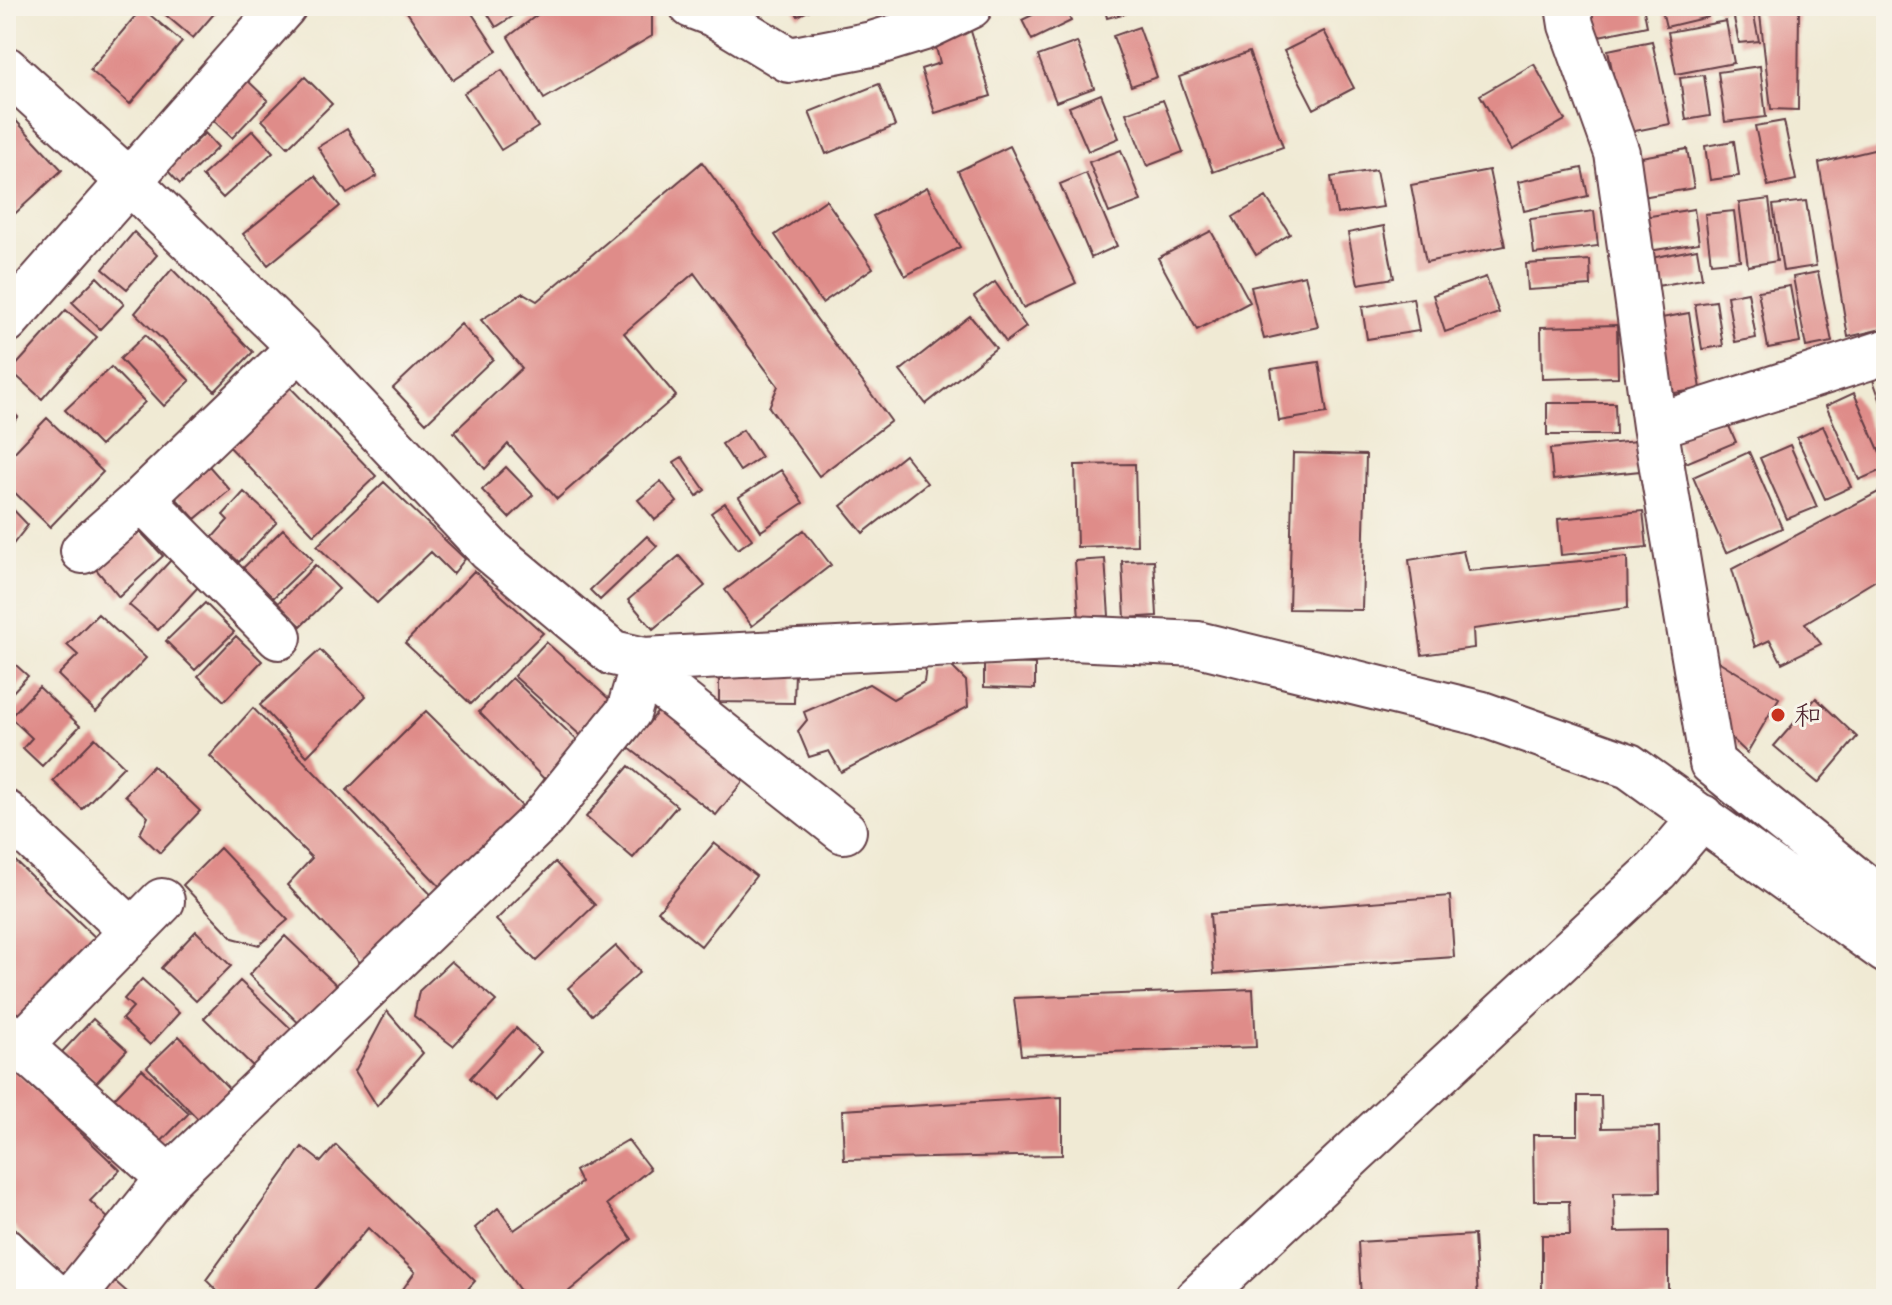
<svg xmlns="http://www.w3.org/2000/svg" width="1892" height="1305" viewBox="0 0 1892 1305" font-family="Pangolin,'Klee One',sans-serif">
	<rect width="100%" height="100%" fill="#f7f3e8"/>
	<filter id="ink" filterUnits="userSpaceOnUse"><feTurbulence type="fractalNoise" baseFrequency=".0125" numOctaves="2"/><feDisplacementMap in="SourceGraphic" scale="16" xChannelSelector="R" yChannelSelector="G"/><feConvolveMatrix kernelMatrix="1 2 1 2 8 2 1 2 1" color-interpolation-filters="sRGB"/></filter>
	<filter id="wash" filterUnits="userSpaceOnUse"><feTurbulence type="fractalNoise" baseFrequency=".006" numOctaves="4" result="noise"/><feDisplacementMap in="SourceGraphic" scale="32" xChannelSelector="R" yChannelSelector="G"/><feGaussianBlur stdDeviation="1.8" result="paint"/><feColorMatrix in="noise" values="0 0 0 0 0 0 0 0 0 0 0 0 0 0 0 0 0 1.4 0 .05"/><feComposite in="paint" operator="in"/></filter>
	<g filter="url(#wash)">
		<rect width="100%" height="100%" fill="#f0ead4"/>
		<g id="blocks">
			<!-- building -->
			<path fill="#df8c89" d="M155,6H216L219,8L193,38Z
				M403,6H467L497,51L453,80Z
				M483,6H529L496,27Z
				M549,6H644L652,9V36L544,99L508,37Z
				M792,6H818L798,16Z
				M1051,6H1064L1071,21L1032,40L1022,20Z
				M1104,6H1141L1142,9L1107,18Z
				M1588,6H1643L1647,26L1594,37Z
				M1661,6H1706L1708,17L1666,27Z
				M1716,6H1752L1759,41L1739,43L1732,8L1717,11Z
				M1759,6H1799L1798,110L1771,109Z
				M142,8L182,42L130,104L90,70Z
				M1726,21L1734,63L1676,74L1668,32Z
				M1139,27L1157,77L1131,86L1113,36Z
				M970,28L991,96L935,113L921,69L940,63L934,40Z
				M1324,31L1354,88L1314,109L1284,51Z
				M1652,41L1670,124L1625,133L1608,50Z
				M1077,42L1094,88L1056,102L1038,56Z
				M1249,52L1283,147L1213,172L1179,77Z
				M1534,64L1565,120L1512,150L1480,95Z
				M1760,66L1766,117L1725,122L1718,72Z
				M502,70L538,127L501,150L464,93Z
				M1704,75L1710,116L1686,120L1680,78Z
				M305,77L332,104L288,147L262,120Z
				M245,78L268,100L232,138L209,116Z
				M879,84L895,126L826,154L809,112Z
				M1101,94L1119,138L1088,151L1069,107Z
				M1163,100L1183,152L1147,166L1126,113Z
				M6,110L62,170L6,222Z
				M1784,121L1796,180L1768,186L1755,126Z
				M347,129L377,176L347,194L318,147Z
				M253,130L273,152L223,198L202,176Z
				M205,133L218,147L180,184L167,170Z
				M1734,141L1739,176L1710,180L1705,146Z
				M1010,146L1076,283L1023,308L958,171Z
				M1886,147V328L1848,337L1819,163Z
				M1687,149L1694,188L1642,197L1635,158Z
				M1121,150L1141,201L1109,213L1089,162Z
				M702,162L891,421L819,476L769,407L778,386L694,273L624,333L676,396L557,499L508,444L485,469L454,432L522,368L481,320L523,293L537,301Z
				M1582,168L1588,196L1524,211L1518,182Z
				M1376,170L1383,207L1337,214L1331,177Z
				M1489,170L1505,246L1426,262L1411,185Z
				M1086,173L1117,246L1091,258L1060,184Z
				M315,176L340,206L268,265L243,234Z
				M927,187L960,247L905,276L873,216Z
				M1266,197L1290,234L1256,255L1233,217Z
				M1769,199L1777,261L1748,266L1739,203Z
				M826,200L873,268L822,303L775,235Z
				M1806,201L1816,266L1783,271L1773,205Z
				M1694,209L1699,243L1649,251L1644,217Z
				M1594,211L1598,246L1534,254L1530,219Z
				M1734,211L1740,260L1711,263L1705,214Z
				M1384,226L1394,278L1358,284L1348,233Z
				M1211,231L1250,302L1197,330L1158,258Z
				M134,232L157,255L127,289L103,269Z
				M1697,249L1702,278L1657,286L1651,258Z
				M1590,260L1591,286L1528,290L1526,264Z
				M172,269L253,352L215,391L135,313Z
				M1818,272L1832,342L1806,347L1793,277Z
				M1305,275L1318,327L1264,339L1251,287Z
				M97,277L124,304L100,329L72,302Z
				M1486,277L1499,313L1445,332L1433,295Z
				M995,282L1026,327L1006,342L974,297Z
				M1790,286L1800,342L1768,348L1758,291Z
				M1748,292L1756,338L1735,342L1727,296Z
				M1413,298L1419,331L1367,339L1362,307Z
				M1716,301L1723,346L1702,349L1695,304Z
				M66,310L97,337L42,399L11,371Z
				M1689,313L1701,389L1668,394L1656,319Z
				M970,316L996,348L926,404L900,371Z
				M461,324L493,359L426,423L393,388Z
				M1617,325L1618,377L1542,379L1541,327Z
				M145,335L190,381L164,406L120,359Z
				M1319,362L1327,413L1279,421L1271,369Z
				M111,367L145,402L100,446L65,410Z
				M1886,375V416L1873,380Z
				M286,383L376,476L314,535L225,442Z
				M1854,393L1886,466V468L1859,480L1826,406Z
				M1547,403H1615L1616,435H1547Z
				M6,406L18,417L6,431Z
				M1725,417L1736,442L1686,463L1675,438Z
				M47,418L103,472L50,527L6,484V461Z
				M1823,426L1851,487L1825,499L1797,438Z
				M743,430L761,457L740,471L722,444Z
				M1637,441L1640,471L1553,480L1550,449Z
				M1790,445L1817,507L1787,519L1760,458Z
				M1749,452L1782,528L1726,553L1693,477Z
				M1293,453L1366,455L1362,610L1289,609Z
				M905,455L927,483L863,533L841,506Z
				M682,457L705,490L697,496L674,462Z
				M1135,464L1137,545L1077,547L1075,465Z
				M209,466L230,490L195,519L174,496Z
				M506,467L533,495L509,518L482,490Z
				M781,470L803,503L761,531L739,497Z
				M661,481L677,502L655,520L638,500Z
				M384,482L465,559L453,574L431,552L377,603L317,546Z
				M1886,488V574L1805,623L1821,644L1782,663L1770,640L1755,647L1732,569Z
				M244,492L277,522L239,562L212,538L228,520L223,515Z
				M6,502L28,525L6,553Z
				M725,503L752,539L738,549L711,513Z
				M1643,511L1647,547L1561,555L1558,519Z
				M134,525L163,556L119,597L95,568Z
				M283,529L313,560L273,598L243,568Z
				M804,530L831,565L752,626L725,590Z
				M647,536L657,546L600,600L590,590Z
				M1463,551L1468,571L1627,557L1628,608L1473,629L1474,648L1422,655L1409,560Z
				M679,556L705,586L653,629L628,600Z
				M1105,559L1109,616L1079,618L1075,561Z
				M171,560L199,586L158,630L129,605Z
				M1154,560L1157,616L1125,618L1122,561Z
				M315,565L339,589L301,626L277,604Z
				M474,571L543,633L471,704L405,643Z
				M205,603L234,632L195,670L166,641Z
				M98,614L146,658L96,712L58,675L78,655L67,645Z
				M236,636L262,661L224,701L198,676Z
				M546,642L620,709L589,743L514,676Z
				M320,650L366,696L307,756L260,705Z
				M6,656L28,676L6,699Z
				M1718,661L1779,698L1747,753L1720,727L1727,713L1714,703L1708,676Z
				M984,662L1035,664V689L984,687Z
				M926,667H952L966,681L968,707L841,772L829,751L809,757L798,731L807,720L804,712L869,684L893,699L924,682Z
				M719,670L795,671L794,703L719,702Z
				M512,678L585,748L552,787L479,712Z
				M39,687L80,726L42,766L23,748L32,738L10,717Z
				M1816,698L1857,737L1818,783L1774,746Z
				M664,704L751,771L716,815L629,748Z
				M253,708L441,905L369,972L287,885L312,858L210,756Z
				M426,711L531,815L449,896L347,790Z
				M95,738L124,766L82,809L53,781Z
				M153,766L200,811L160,853L140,834L148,817L125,795Z
				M629,766L677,806L633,858L586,817Z
				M714,843L756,876L701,946L658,911Z
				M220,848L288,920L259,945L233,938L183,885Z
				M9,855L97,939L12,1027L6,1021V858Z
				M555,862L595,905L536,961L496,920Z
				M1450,896L1454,957L1214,974L1210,914Z
				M196,931L231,966L196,1001L161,968Z
				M285,936L347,995L309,1033L249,975Z
				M616,946L640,972L592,1015L568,988Z
				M451,961L496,1001L453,1046L414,1016L419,991Z
				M142,979L179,1013L150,1045L122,1019L133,1007L124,999Z
				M240,981L302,1039L264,1077L204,1018Z
				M1253,989L1256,1047L1021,1055L1014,998Z
				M387,1011L423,1053L377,1106L355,1071Z
				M93,1019L127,1050L96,1083L62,1052Z
				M516,1028L541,1052L496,1101L470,1078Z
				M179,1036L240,1100L211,1132L147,1067Z
				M12,1068L120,1170L90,1201L113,1223L71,1281L6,1220V1074Z
				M142,1069L189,1113L148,1155L102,1111Z
				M1578,1096H1601L1602,1128L1659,1127L1660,1192L1614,1193L1615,1232L1668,1231V1299H1542V1235H1570L1569,1201H1534L1533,1135H1578Z
				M1062,1097V1155L844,1160L842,1110Z
				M628,1140L650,1169L607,1204L632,1239L562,1297L564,1299H526L475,1228L498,1208L514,1230L581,1183L575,1171Z
				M336,1145L475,1281L459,1299H396L415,1272L368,1228L307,1299H225L206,1280L302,1147L321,1162Z
				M1474,1235L1478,1299H1361L1358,1242Z
				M6,1267L28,1288L16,1299H6Z
				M110,1277L135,1299H91Z"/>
		</g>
	</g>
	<g filter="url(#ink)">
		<use href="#blocks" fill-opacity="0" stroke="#633d44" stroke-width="2"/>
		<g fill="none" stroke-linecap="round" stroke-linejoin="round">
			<defs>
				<path id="minor" d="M692,6L713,14L789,60L872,44L924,28L970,6
					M1568,6L1571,25L1617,153L1655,426L1712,763L1865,887L1867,936
					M6,69L130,182L300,347L490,550L613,653L644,660L1072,638L1198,644L1479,713L1629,766L1886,951
					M6,321L284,6
					M1655,426L1886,352
					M142,499L279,637
					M83,551L142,499L300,347
					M644,660L660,685L844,831
					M6,813L132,931
					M6,1033L169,1178
					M20,1046L162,901
					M6,1252L58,1299
					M72,1299L169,1178L543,818L629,711L644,660
					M1197,1299L1657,870L1702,817"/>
			</defs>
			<!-- minor casing -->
			<use href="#minor" stroke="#633d44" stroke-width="48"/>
			<!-- minor -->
			<use href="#minor" stroke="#fff" stroke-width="44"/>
		</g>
	</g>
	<!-- markers -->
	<circle fill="#c8321e" stroke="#f7f3e8" stroke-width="3" cx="1778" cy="715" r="8"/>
	<g text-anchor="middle" stroke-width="6" stroke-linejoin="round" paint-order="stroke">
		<!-- poi labels -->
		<g font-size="28" fill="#4a1f2b" stroke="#f7f3e8" text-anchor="start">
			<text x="1794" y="725">和</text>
		</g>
	</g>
	<!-- margin -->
	<rect width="1892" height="1305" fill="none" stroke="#f7f3e8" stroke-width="32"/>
</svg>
